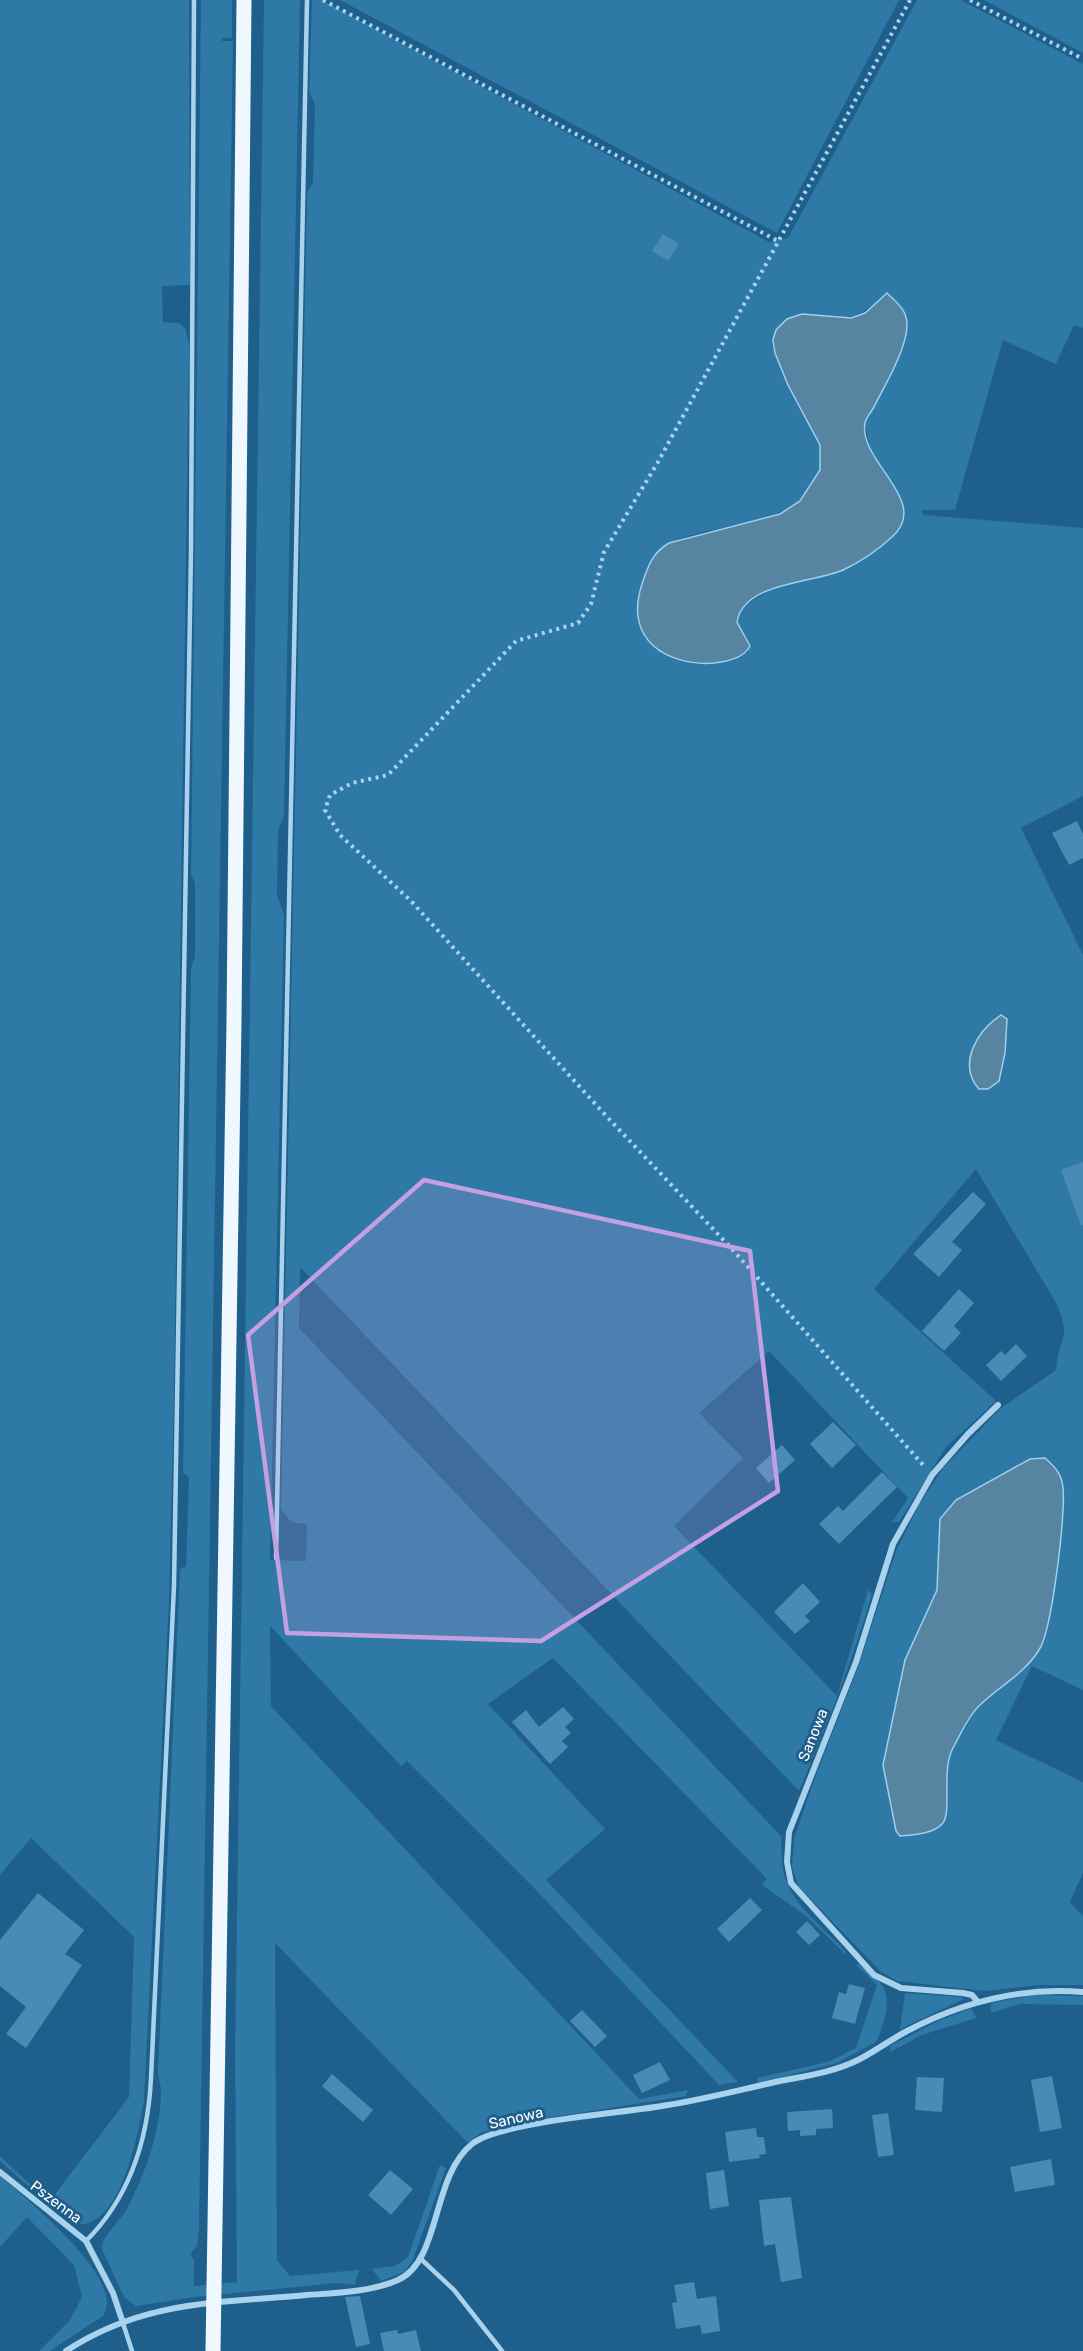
<svg xmlns="http://www.w3.org/2000/svg" width="1083" height="2351" viewBox="0 0 1083 2351" font-family="Rubik,sans-serif">
	<rect width="100%" height="100%" fill="#1e5f8b"/>
	<!-- green -->
	<path fill="#2e79a6" fill-rule="evenodd" d="M0,0H189L190,285L162,286L163,322L179,323L185,328L189,344L174,1396L169,1601L144,2100C139,2131 121,2226 80,2224L47,2203L0,2161V2156L49,2202L129,2097L134,1937L31,1838L0,1875Z
		M201,0H232V38H222V41H233L199,2229L197,2245L190,2255L194,2260V2286L237,2282L235,2057L264,0H300L284,816L278,831L277,896L284,914L270,1560L306,1561L307,1524L291,1522L281,1509L307,193L313,182L315,104L309,92L312,0H322L769,242L788,238L917,0H961L1083,64V328L1074,325L1056,364L1003,340L955,510H921L924,515L1083,528V796L1021,828L1083,955V1690L1032,1666L996,1740L1083,1782V1873L1070,1902L1083,1916V1985H1039L984,1991L897,1981L880,1971L799,1887L792,1867L794,1839L813,1783L858,1667L896,1551L919,1505L943,1468L1001,1408L1056,1370C1059,1335 1073,1339 1055,1301L976,1169L874,1289L996,1401L946,1447L899,1522H892L908,1498L769,1351L699,1413L743,1458L674,1526L837,1696L868,1590L872,1594C852,1662 827,1726 799,1791L300,1267L299,1328L781,1836C782,1848 781,1861 784,1874C791,1904 826,1930 846,1952L845,1954L805,1915L762,1885L767,1879L553,1658L488,1704L605,1829L546,1880L738,2082L719,2085L536,1890L407,1761L401,1766L270,1626L271,1706L639,2099L688,2090L686,2096L522,2122L517,2114L503,2116L502,2127L481,2133L468,2143L275,1943L277,2260L290,2276L359,2270L355,2285L337,2283L195,2297L136,2306L124,2297L101,2247C106,2232 119,2222 127,2209C146,2171 161,2131 161,2089C160,2083 158,2077 158,2071L180,1569L186,1566L189,1477L183,1473L191,969L195,956V883L191,875ZM881,297L893,371L865,424L870,449L902,499L893,536L872,553L841,571L773,588L744,606L737,622L748,640V652C721,666 682,666 656,649C626,627 636,580 658,556C661,552 665,545 670,543C720,519 796,533 820,470C822,463 822,454 821,447C818,435 808,422 802,411C792,392 783,373 775,353L802,314C839,317 852,326 881,297ZM940,1519L1001,1689L978,1707L952,1749L946,1767V1818L900,1836L896,1831L890,1806L905,1660L937,1590Z
		M340,0H899L777,233Z
		M984,0H1083V53Z
		M859,1964C866,1971 878,1978 883,1987C892,2002 883,2027 876,2042L837,2063L758,2083L757,2078L828,2062L856,2048L877,1985L856,1965Z
		M905,1993L962,1997L964,1999L900,2029Z
		M1035,1995L1083,1996V2005L1020,2004L991,2013V2003Z
		M971,2008L976,2018L922,2035L890,2052V2046L938,2021Z
		M440,2165L446,2168L412,2262L404,2272L381,2281L372,2269L395,2266L408,2257Z
		M0,2176C25,2198 128,2280 103,2316L50,2351H39L70,2320L82,2297L74,2265L27,2217L0,2247Z"/>
	<!-- water -->
	<path fill="#5684a1" stroke="#9dd0ee" stroke-width="1.5" d="M887,293C893,299 902,306 905,314C915,337 884,386 874,407C871,412 866,418 865,423C858,462 932,501 892,537C878,550 860,562 843,570C814,583 743,582 737,622L750,646C735,677 613,672 642,584C648,566 652,553 669,543L780,514L800,501L820,470V445L788,385L775,353L773,340L776,330L787,319L802,314L851,318L865,313Z
		M1001,1015L1007,1019L1005,1053L999,1081L988,1089H979C957,1064 977,1031 1001,1015Z
		M1045,1458C1055,1467 1062,1474 1063,1488C1066,1512 1052,1631 1039,1650C1024,1674 1000,1686 980,1705C969,1715 960,1735 953,1748C941,1770 952,1810 943,1823C934,1834 913,1835 900,1836L896,1831L883,1765L905,1660L937,1590L940,1519L956,1500L1030,1459Z"/>
	<!-- building -->
	<path fill="#4a8bb5" d="M663,234L679,244L668,261L652,251Z
		M1077,821L1083,834V858L1069,865L1052,833Z
		M1083,1162V1225H1081L1061,1170Z
		M973,1192L986,1204L952,1242L962,1250L939,1277L913,1254Z
		M959,1289L974,1303L954,1326L961,1333L944,1351L922,1331Z
		M1016,1344L1027,1356L1001,1381L986,1365L1001,1351L1005,1355Z
		M833,1422L856,1445L832,1468L810,1444Z
		M782,1445L795,1460L769,1483L756,1468Z
		M882,1472L897,1487L839,1544L819,1524L838,1506L843,1511Z
		M803,1583L820,1602L805,1616L810,1621L795,1634L774,1612Z
		M563,1707L574,1719L565,1727L571,1733L562,1741L568,1747L550,1764L512,1722L526,1710L539,1727Z
		M38,1893L84,1930L65,1954L82,1965L26,2048L6,2034L26,2007L0,1986V1940Z
		M750,1898L762,1910L729,1942L717,1929Z
		M807,1921L820,1935L809,1945L796,1932Z
		M849,1984L865,1988L855,2024L832,2018L839,1992L846,1994Z
		M582,2010L607,2036L595,2047L570,2021Z
		M660,2062L670,2080L642,2093L633,2075Z
		M332,2074L373,2110L363,2122L322,2086Z
		M1052,2076L1062,2128L1040,2132L1031,2080Z
		M917,2077L944,2078L942,2112L915,2110Z
		M832,2109L833,2128L816,2129V2135L800,2136V2130L788,2131L787,2112Z
		M888,2113L894,2155L878,2157L872,2115Z
		M756,2128L757,2137H764L766,2154L759,2155L760,2158L729,2162L725,2132Z
		M1051,2159L1055,2185L1015,2192L1010,2167Z
		M390,2170L413,2189L391,2215L368,2195Z
		M724,2170L729,2206L710,2209L706,2173Z
		M791,2197L802,2278L781,2282L775,2244L764,2246L759,2200Z
		M694,2282L697,2299L716,2296L720,2331L702,2334L700,2325L676,2329L672,2303L677,2302L674,2285Z
		M360,2296L370,2344L356,2347L345,2297Z
		M397,2330L398,2334L416,2330L421,2351H384L380,2333Z"/>
	<g fill="none" stroke-linecap="round" stroke-linejoin="round">
		<!-- path -->
		<path stroke="#a9d2ec" stroke-width="4" stroke-dasharray="3 4.5" stroke-linecap="butt" d="M323,0L778,241
			M910,0L658,462L604,552L591,604L578,623L516,641L388,775L352,783L330,795L325,810L340,835L411,901L608,1118L732,1249L924,1466
			M970,0L1083,59"/>
		<!-- lane -->
		<path stroke="#a9d2ec" stroke-width="4.5" d="M276,1558L307,0
			M86,2241C130,2197 148,2140 151,2078L174,1586L191,551L194,0
			M422,2260L454,2290L502,2351
			M122,2320L132,2351"/>
		<!-- street -->
		<path stroke="#a9d2ec" stroke-width="6" d="M977,2001L972,1995L963,1993L901,1988L874,1975L791,1883L787,1862L789,1832L856,1662L893,1544L932,1475L968,1434L998,1405
			M0,2172L86,2241L113,2293L122,2320
			M66,2351C144,2300 218,2303 307,2295C336,2293 371,2292 398,2280C441,2261 431,2177 472,2144C501,2121 627,2113 668,2105C706,2099 743,2089 780,2081C806,2076 834,2072 858,2060C874,2052 890,2040 907,2031C962,2002 1021,1987 1083,1992"/>
		<!-- primary -->
		<path stroke="#eff8ff" stroke-width="15" d="M213,2351L234,1021L244,0"/>
	</g>
	<!-- marked area -->
	<path fill="#c4a0e2" fill-opacity="0.2" stroke="#c4a0e2" stroke-width="4.5" stroke-linejoin="round" d="M424,1180L750,1251L778,1491L541,1641L287,1633L248,1335Z"/>
	<g text-anchor="middle" stroke-width="6" stroke-linejoin="round" paint-order="stroke">
		<!-- street labels -->
		<g font-size="15" fill="#fff" stroke="#1e5f8b">
			<text transform="translate(813 1735) rotate(-68)" y="5">Sanowa</text>
			<text transform="translate(516 2118) rotate(-13)" y="5">Sanowa</text>
			<text transform="translate(56 2202) rotate(37)" y="5">Pszenna</text>
		</g>
	</g>
</svg>
